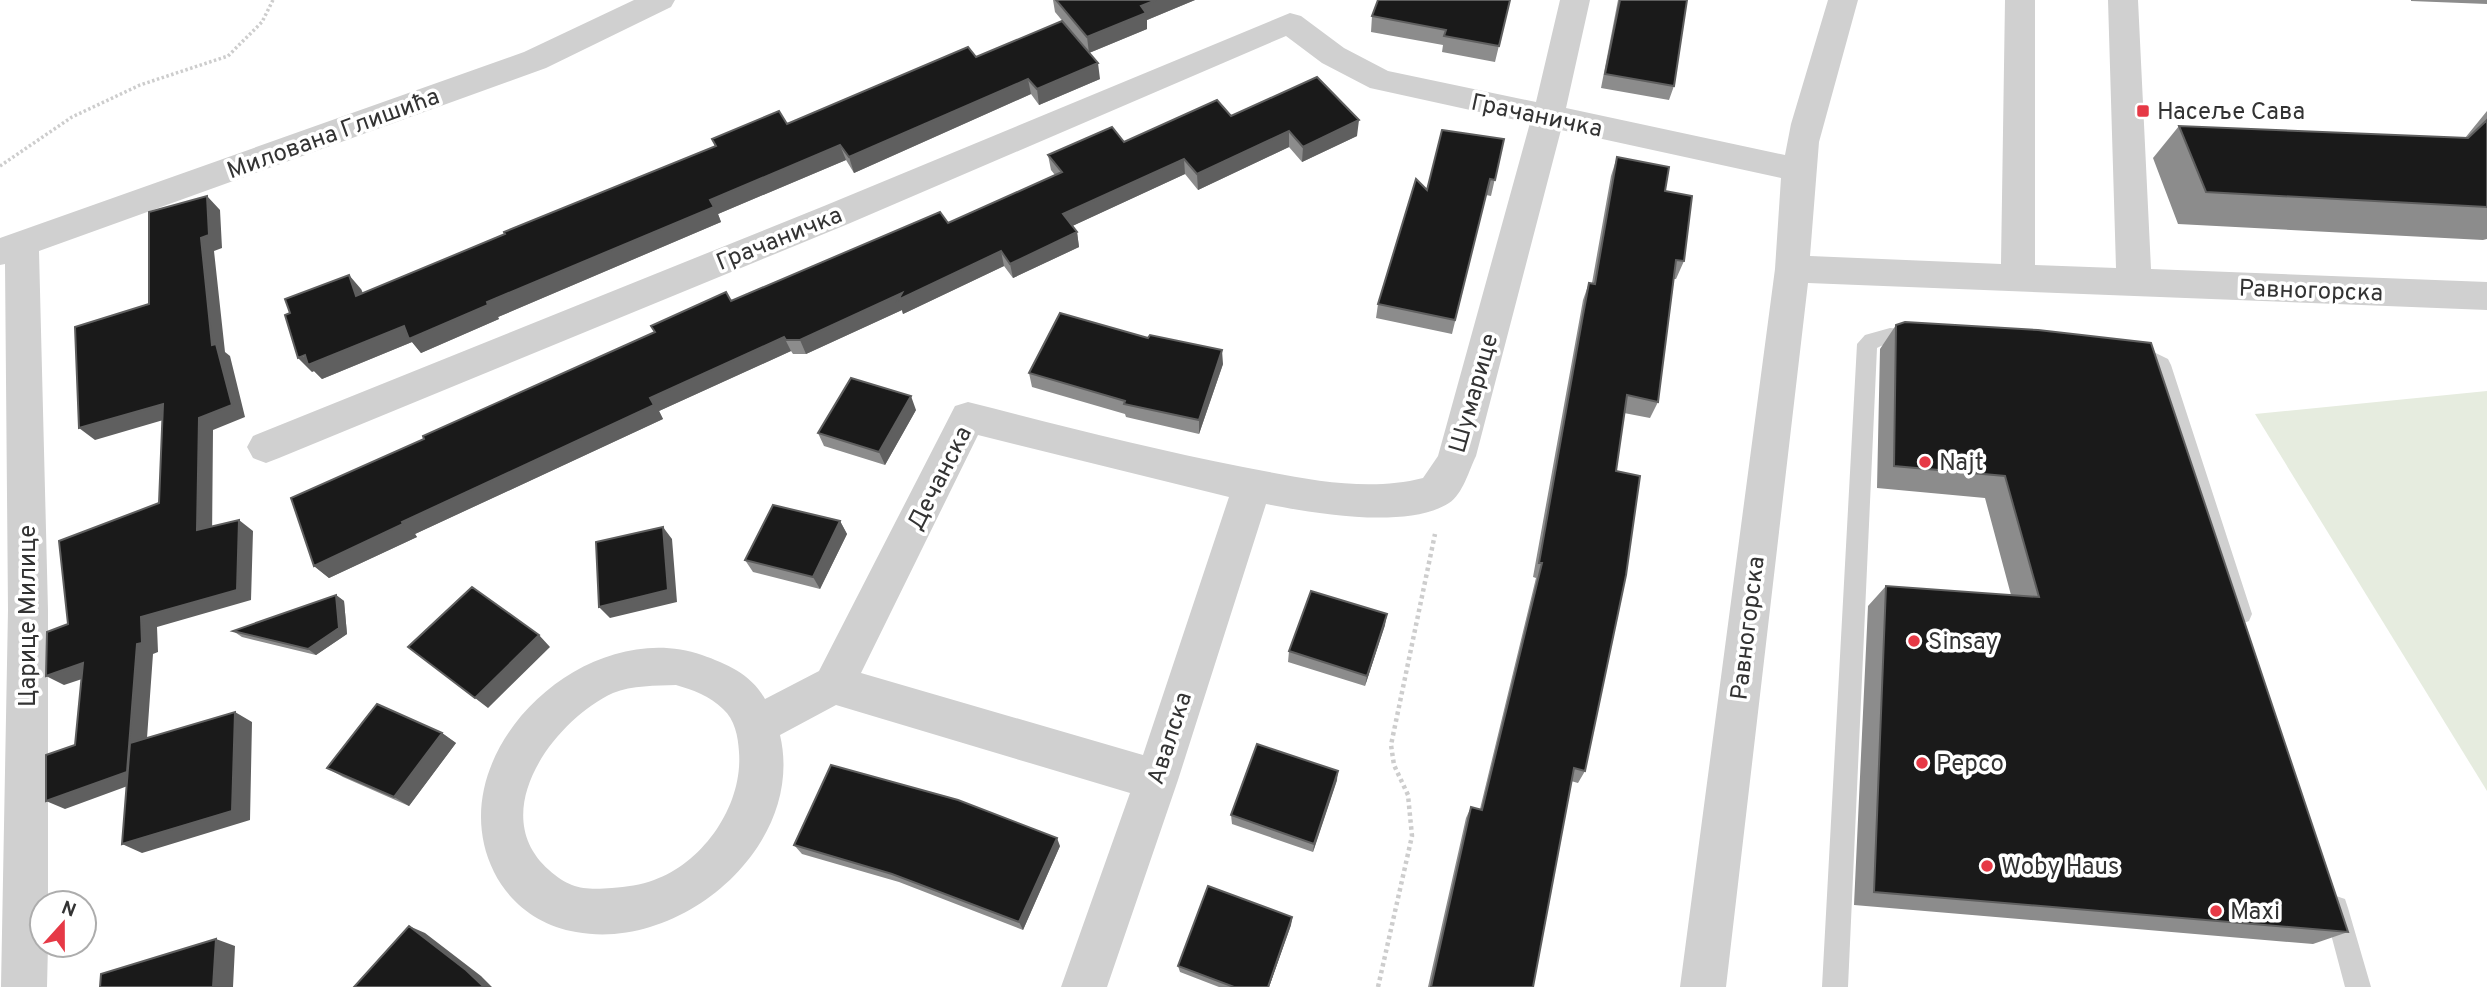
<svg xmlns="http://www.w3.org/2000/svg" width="2487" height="987" viewBox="0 0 2487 987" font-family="Overpass,sans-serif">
	<rect width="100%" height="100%" fill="#fff"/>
	<!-- green -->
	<path fill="#e6ecdf" d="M2487,391V791L2255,414Z"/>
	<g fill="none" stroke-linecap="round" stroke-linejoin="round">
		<!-- path-far1 -->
		<path stroke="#cdcdcd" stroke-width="3.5" stroke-dasharray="2.5 2.5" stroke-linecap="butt" d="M0,166L72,117L140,85L228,56L262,22L273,0"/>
		<!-- path -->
		<path stroke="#cdcdcd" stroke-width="4.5" stroke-dasharray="3.5 3.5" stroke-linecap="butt" d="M1378,987L1412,836L1408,795L1394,765L1391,745L1435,534"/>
		<!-- service -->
		<path fill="#d0d0d0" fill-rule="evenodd" d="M1890,328L1923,331L1926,337L1923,343C1908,348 1891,339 1877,348L1848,987H1822L1857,344L1865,335Z
			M2133,342L2168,359L2171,365L2252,614L2249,621L2241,624L2233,621L2230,614L2153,370L2126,356L2123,350L2126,344Z
			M2336,896L2345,899L2348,908L2371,987H2345L2324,908L2327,899Z"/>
		<!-- minor -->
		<path fill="#d0d0d0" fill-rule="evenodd" d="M634,0H675L671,7L546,68L39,251L48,610V903H42V945H48L47,987H1L8,610L5,264L0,265V238L524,52Z
			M1560,0H1590L1566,108L1785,155L1791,124L1828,0H1858L1819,142L1810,256L2001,264L2005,0H2035V265L2116,268L2108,0H2138L2151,269L2487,282V310L1808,283L1726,987H1680L1775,269L1781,178L1561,130L1476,456C1469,470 1463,494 1449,503C1407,530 1312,513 1266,504L1178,780L1107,987H1061L1130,793L836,705L780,735C806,845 682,952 576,932C540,926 510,904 494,872C436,755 584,614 702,655C727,664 751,674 765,699L819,671L955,406L968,402C1059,425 1151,449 1243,467C1301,478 1365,493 1423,478L1438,456L1530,123L1370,88L1322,63L1286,36L848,224L279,458L266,463L253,458L247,447L253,436L824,206L1290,13L1301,16L1344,48L1388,71L1536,102ZM978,435L1229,497L1143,755L861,673ZM676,685C693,690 710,696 723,709C735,720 738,736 739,752C743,805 704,862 654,880C641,885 626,887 612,888C585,890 570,889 549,870C485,814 553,721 613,693C632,685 656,686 676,685Z"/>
	</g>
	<!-- wall -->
	<path fill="#8c8c8c" d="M1053,0H1195L1147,20V29L1089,53L1055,12Z
		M1510,0L1495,62L1442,52L1443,45L1371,32L1372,16Z
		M1618,0H1687L1674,86L1669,100L1601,88Z
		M2411,0H2487V4L2411,1Z
		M976,57L1100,79L1039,105L1031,94L854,173L846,160L718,214L721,222L498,317L499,319L421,353L412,342L322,379L314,371L312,372L361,289L363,293L715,146L712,139L787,124Z
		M2487,111V239L2483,240L2178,224L2153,158L2179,126L2465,138Z
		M1231,116L1357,136L1302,162L1289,147L1198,190L1185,174L1072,226L1077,232L1079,247L1013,278L1004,266L903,314L902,310L806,354H793L791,351L659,411L663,419L415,534L417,537L329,578L314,566L731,301L948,223L1055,175L1051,170L1048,155L1124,142Z
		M1504,139L1491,196L1486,195L1452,334L1376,318L1378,304L1427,190Z
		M1617,157L1665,191L1684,261L1676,279H1674L1658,402L1650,418L1624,413L1616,471L1585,771L1578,783L1571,781L1533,987H1428L1466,818L1471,807L1480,809L1536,578L1533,577L1583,300L1589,283H1592L1611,176Z
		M1896,325L2348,932L2313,944L1854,905L1868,606L1886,586L2011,595L1985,498L1877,488L1880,349Z
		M1223,364L1199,434L1126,417L1125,414L1032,387L1029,373Z
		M916,410L885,465L824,446L818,433Z
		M840,521L847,534L820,589L753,572L745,560Z
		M336,595L344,601L347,634L316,655L242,637L233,631Z
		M1385,625L1365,686L1288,662L1289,651Z
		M442,733L456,743L409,806L343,777L327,768Z
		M1337,780L1313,852L1232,824L1231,815Z
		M794,845L1060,846L1023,930L899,882L802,854Z
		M1292,917L1291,925L1269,987H1219L1180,972L1178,966Z"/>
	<!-- shaded-wall -->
	<path fill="#5f5f5f" d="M1156,0H1195L1147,20V29L1089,53L1087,37L1141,6Z
		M1098,63L1100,79L1039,105L1037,89Z
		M1028,79L1031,94L854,173L849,157Z
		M1359,120L1357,136L1302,162L1303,147Z
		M1289,131V147L1198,190L1197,174Z
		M840,145L846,160L718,214L721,222L498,317L499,319L421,353L412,342L322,379L314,371L312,372L298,358L487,302L710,200Z
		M1184,159L1185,174L1066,229L1063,214Z
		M207,196L220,210L222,248L214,251L225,352L230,356L245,417L213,430L212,541L197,530L199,418L212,345L201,238Z
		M1077,232L1079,247L1013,278L1010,264Z
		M1001,251L1004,266L903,314L902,310L806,354L800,340L902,293Z
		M349,275L361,289L369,310L356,296Z
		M784,337L791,351L659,411L663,419L415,534L417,537L329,578L314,566L650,398Z
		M1222,350L1223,364L1199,434V420Z
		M911,396L916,410L885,465L879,452Z
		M163,404L177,416L95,440L79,428Z
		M239,520L253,531L251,600L157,627L158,652L153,654L144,780L65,809L46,801L141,617Z
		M840,521L847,534L820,589L813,577Z
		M663,527L672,539L677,602L610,618L599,607Z
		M336,595L344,601L347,634L316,655L308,649Z
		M1387,614L1385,625L1365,686L1367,676Z
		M539,635L550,647L488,708L475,698Z
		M83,663L100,673L64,685L46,676Z
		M235,712L252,722L250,820L142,853L122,844Z
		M442,733L456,743L409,806L394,797Z
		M1338,771L1337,780L1313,852L1314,844Z
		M1057,838L1060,846L1023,930L1019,922Z
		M1292,917L1291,925L1269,987H1268Z
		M409,926L425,933L481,976L492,987H484Z
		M216,939L235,946L233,987H213Z"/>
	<!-- building -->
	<path fill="#1a1a1a" stroke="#5f5f5f" stroke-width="2" d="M1056,0H1156L1141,6L1146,13L1087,37Z
		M1378,0H1510L1499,46L1444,36L1446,30L1372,16Z
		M1620,0H1687L1674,86L1605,74Z
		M1062,21L1098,63L1037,89L1028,79L849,157L840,145L710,200L714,207L487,302L488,305L409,339L404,326L308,365L305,355L298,358L285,315L290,313L285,299L349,275L356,296L505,234L504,232L716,146L712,139L779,111L787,124L968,47L976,57Z
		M1317,77L1359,120L1303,147L1289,131L1197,174L1184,159L1063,214L1077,232L1010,264L1001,251L898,300L902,293L800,340H786L784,337L650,398L654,405L402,522L403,524L314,566L291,498L424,439L423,436L655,332L651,326L726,292L731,301L940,212L948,223L1062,172L1048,155L1112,127L1124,142L1217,100L1231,116Z
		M2487,120V207L2206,192L2179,126L2468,138Z
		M1442,130L1504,139L1495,180L1490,179L1455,320L1378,304L1416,179L1427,190Z
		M1617,157L1669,167L1665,191L1692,196L1684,261L1676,260L1658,402L1627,395L1616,471L1640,476L1626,575L1585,771L1574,768L1533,987H1431L1471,807L1482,810L1542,563H1539L1583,315L1589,283L1595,284Z
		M207,196L209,235L201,238L212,345L216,344L232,405L199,418L197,530L239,520L237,590L141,617L142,643L137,644L127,772L46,801V755L75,745L83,663L46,676L47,632L68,624L59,541L159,503L163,404L79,428L75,327L149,304V212Z
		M1060,313L1148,338L1150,335L1222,350L1199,420L1124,404L1125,401L1029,373Z
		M1905,322L2038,330L2151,343L2348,932L1874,892L1886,586L2039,597L2005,476L1894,466L1896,325Z
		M851,378L911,396L879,452L818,433Z
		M773,505L840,521L813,577L745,560Z
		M663,527L668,590L599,607L596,542Z
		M472,587L539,635L475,698L408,647Z
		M1311,591L1387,614L1367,676L1289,651Z
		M336,595L339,628L308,649L233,631Z
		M377,704L442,733L394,797L327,768Z
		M235,712L232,811L122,844L130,743Z
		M1257,744L1338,771L1314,844L1231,815Z
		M831,765L958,800L1057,838L1019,922L892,874L794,845Z
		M1208,886L1292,917L1268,987H1234L1178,966Z
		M409,926L466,970L484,987H354Z
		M216,939L213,987H100L101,974Z"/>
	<!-- markers -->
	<g fill="#e63946" stroke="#fff" stroke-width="2.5">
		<rect x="2136" y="104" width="14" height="14" rx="3.5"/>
		<circle cx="1925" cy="462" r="7"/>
		<circle cx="1914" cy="641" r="7"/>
		<circle cx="1922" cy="763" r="7"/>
		<circle cx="1987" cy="866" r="7"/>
		<circle cx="2216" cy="911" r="7"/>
	</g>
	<g text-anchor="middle" stroke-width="7" stroke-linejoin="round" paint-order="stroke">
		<!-- poi labels -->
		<g font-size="24" fill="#333" stroke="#fff" text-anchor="start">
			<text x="2157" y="119">Насеље Сава</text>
			<text x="1939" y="470">Najt</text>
			<text x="1928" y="649">Sinsay</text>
			<text x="1936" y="771">Pepco</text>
			<text x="2001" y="874">Woby Haus</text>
			<text x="2230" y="919">Maxi</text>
		</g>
		<!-- street labels -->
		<g font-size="24" fill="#333" stroke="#fff">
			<text transform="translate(1537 115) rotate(12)" y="8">Грачаничка</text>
			<text transform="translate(333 133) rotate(-20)" y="8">Милована Глишића</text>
			<text transform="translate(779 238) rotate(-22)" y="8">Грачаничка</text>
			<text transform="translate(2311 290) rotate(2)" y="8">Равногорска</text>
			<text transform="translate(1473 393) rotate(-74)" y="8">Шумарице</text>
			<text transform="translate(939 478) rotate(-63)" y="8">Дечанска</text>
			<text transform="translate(27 616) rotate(-90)" y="8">Царице Милице</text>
			<text transform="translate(1747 628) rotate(-83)" y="8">Равногорска</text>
			<text transform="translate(1169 738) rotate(-72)" y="8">Авалска</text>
		</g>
	</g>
	<!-- north arrow -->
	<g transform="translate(63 924) rotate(21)"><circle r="33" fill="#ffffff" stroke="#adadad" stroke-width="2"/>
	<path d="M0-5L12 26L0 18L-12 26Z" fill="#e63946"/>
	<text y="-10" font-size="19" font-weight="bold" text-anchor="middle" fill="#333333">N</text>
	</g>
</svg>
